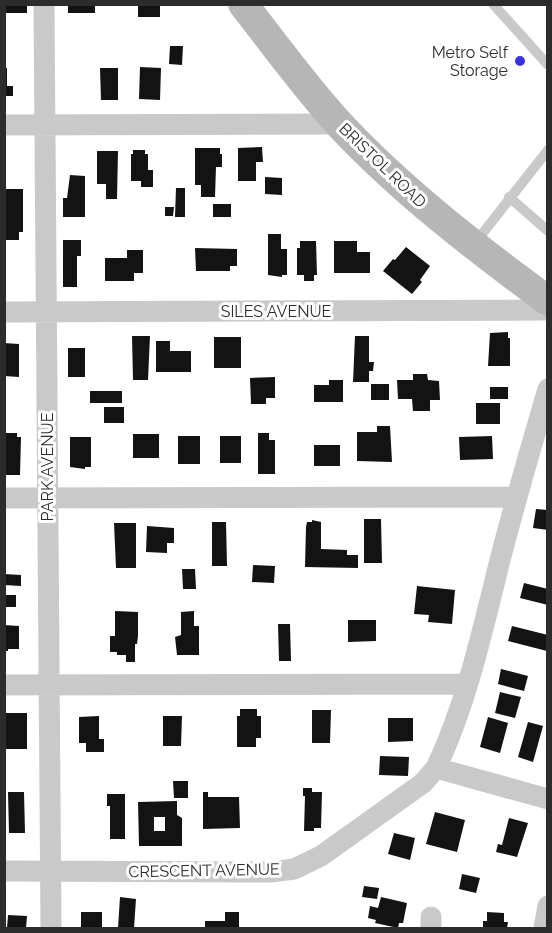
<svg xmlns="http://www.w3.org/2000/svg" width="552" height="933" viewBox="0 0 552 933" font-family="Raleway,sans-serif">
	<rect width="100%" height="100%" fill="#fff"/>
	<!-- building -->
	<path fill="#131313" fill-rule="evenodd" d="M4,4H27V13H4Z
		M68,4H95V13H68Z
		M138,4H160V17H138Z
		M170,46H183L182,65L169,64Z
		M140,67L161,68L160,100L139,99Z
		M4,68H7V86H13V96H4Z
		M100,68H118V100H101Z
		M262,147L263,162H256V181H238V148Z
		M195,148H220V154H222V167H216L215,197H201V185H195Z
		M133,150H145V154H148V170H153V187H141V181H131V154H133Z
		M97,151H118L117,199H106V184H97Z
		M70,175L85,176V217H63V198H67Z
		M265,177L282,178V195L265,194Z
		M176,188H185V217H175Z
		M4,189H23V232H19V240H4Z
		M213,204H231V217H213Z
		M165,207H174L173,216H165Z
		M268,234H281V249H287V275H282V277L268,275Z
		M63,240H81V256H77V287H63Z
		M300,241H316L317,275H314V281H304V275H297V248H300Z
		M334,241H357V252H370V273H334Z
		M406,247L430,266L420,280L422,282L412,294L383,271L393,259L395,260Z
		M195,248L237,249V266H230V271H196Z
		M127,250H143V273H134V281H105V258H127Z
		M508,332V338H510V366H488L490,333Z
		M132,336H150L148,380H133Z
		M355,336H369V362H374L373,371H369V382H353Z
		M214,337H241V368H214Z
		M156,341H170V351H191V372H156Z
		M4,343L19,344V377L4,376Z
		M68,348H85V377H68Z
		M413,374H427L428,380L439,381L440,400H430V411H413L412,399H398L397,380H413Z
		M275,377V398H266V404H251L250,378Z
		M329,380H343V402H314V385H329Z
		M371,384H389V400H371Z
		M490,387H508V399H490Z
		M90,391H122V403H90Z
		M476,403H500V424H476Z
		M104,407H124V423H104Z
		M377,426H390L392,462L357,461V432H377Z
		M6,433H17V437H21L20,475H4Z
		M258,433H269V440H275V474H258Z
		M133,434H159V458H133Z
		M178,436H200V464H178Z
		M220,436H241V463H220Z
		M492,436L493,459L460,460L459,437Z
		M70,437H91V467H85V469L70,467Z
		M314,445H340V466H314Z
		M536,509L548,510V530L533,528Z
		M364,519H381L382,563H364Z
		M312,520L321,522V549L347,550V555H358V568L305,567L306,527L307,522H312Z
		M212,522H226L227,566H212Z
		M114,523H136V568H116Z
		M147,526L174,528V543H167V553L146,552Z
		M253,565L275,566L274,583L252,582Z
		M182,569H195L196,589H183Z
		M4,574L21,575V586L4,585Z
		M524,583L548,589V605L520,598Z
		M417,586L455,590L452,624L428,622L429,615L414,614Z
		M5,595H16V607H5Z
		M115,611L138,612V636L137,644H135V662H126V655H117V652H110V636H115Z
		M194,611V626H199V655H177L175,637L181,635V612Z
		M348,620H376V641L348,642Z
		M278,624H290L291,661H279Z
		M4,625L19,626V649H8V651H4Z
		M512,626L548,635L547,651L508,641Z
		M501,669L528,676L524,691L498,684Z
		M500,692L521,697L515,718L495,713Z
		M240,709H257V716H261V738H256V747H237V716H240Z
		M312,710H331L330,743H312Z
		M6,713H27V749H6Z
		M99,716V739H104V752H86V743H79V717Z
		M163,716H182L181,746H163Z
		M488,717L508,723L500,753L480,747Z
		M388,718H413V741L388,742Z
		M528,722L543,726L533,762L518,757Z
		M380,756L409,757L408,776L379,775Z
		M173,781H188V798H174Z
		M303,788H312V792H322L321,828H314V831H304L305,796H303Z
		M8,792H24L25,833H9Z
		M203,792H208V797H239L240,828L203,829Z
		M107,794H125V839H110V806H107Z
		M177,801V815L182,818V846H139L138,802ZM154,817H165V831H154Z
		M435,812L465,820L457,852L426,844Z
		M509,818L528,823L517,857L496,852L498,844L502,845Z
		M394,833L415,838L410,860L388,854Z
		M462,874L480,878L476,893L459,889Z
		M364,886L379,888L377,899L362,897Z
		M120,897L136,899L134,928H118Z
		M381,897L407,903L403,923H399L398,928L375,923L376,920L368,918L370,906L378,908Z
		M81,912H102V928H81Z
		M225,912H239V928H205V921H225Z
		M487,912L504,913V922H508L507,928H483V921H487Z
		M8,915L27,916L26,928H7Z"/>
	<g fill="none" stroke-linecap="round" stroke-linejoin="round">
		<!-- lane -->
		<path stroke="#c9c9c9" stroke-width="10" d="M493,4L548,65
			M509,197L548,231
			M475,243L548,150"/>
		<!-- street -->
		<path stroke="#c9c9c9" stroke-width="21" d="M44,4L51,928
			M4,125L340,124
			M4,312L548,310
			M4,498L516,497
			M4,685L466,684
			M436,768C466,705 482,633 499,564C514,505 531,447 548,389
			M4,871L271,872L294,869L321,856L423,783L436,768L548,799
			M431,917V928
			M544,928L548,906"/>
		<!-- secondary -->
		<path stroke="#b6b6b6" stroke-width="30" d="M243,4C275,45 306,88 341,126C403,192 475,247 548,301"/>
	</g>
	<!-- markers -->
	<circle fill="#3933df" stroke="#fff" stroke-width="2" cx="520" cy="61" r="6"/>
	<g text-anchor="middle" stroke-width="6" stroke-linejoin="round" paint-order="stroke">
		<!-- poi labels -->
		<g font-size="16" fill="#2c2c2c" stroke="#fff" text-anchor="end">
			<text x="508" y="58">Metro Self<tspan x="508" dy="18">Storage</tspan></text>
		</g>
		<!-- street labels -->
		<g font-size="16" fill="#2c2c2c" stroke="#fff">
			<text transform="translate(383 165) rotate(44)" y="6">BRISTOL ROAD</text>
			<text x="276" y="317">SILES AVENUE</text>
			<text transform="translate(47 467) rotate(-90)" y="6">PARK AVENUE</text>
			<text transform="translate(204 870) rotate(-1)" y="6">CRESCENT AVENUE</text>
		</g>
	</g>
	<!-- border -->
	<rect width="552" height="933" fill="none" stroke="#2c2c2c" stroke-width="12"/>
</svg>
